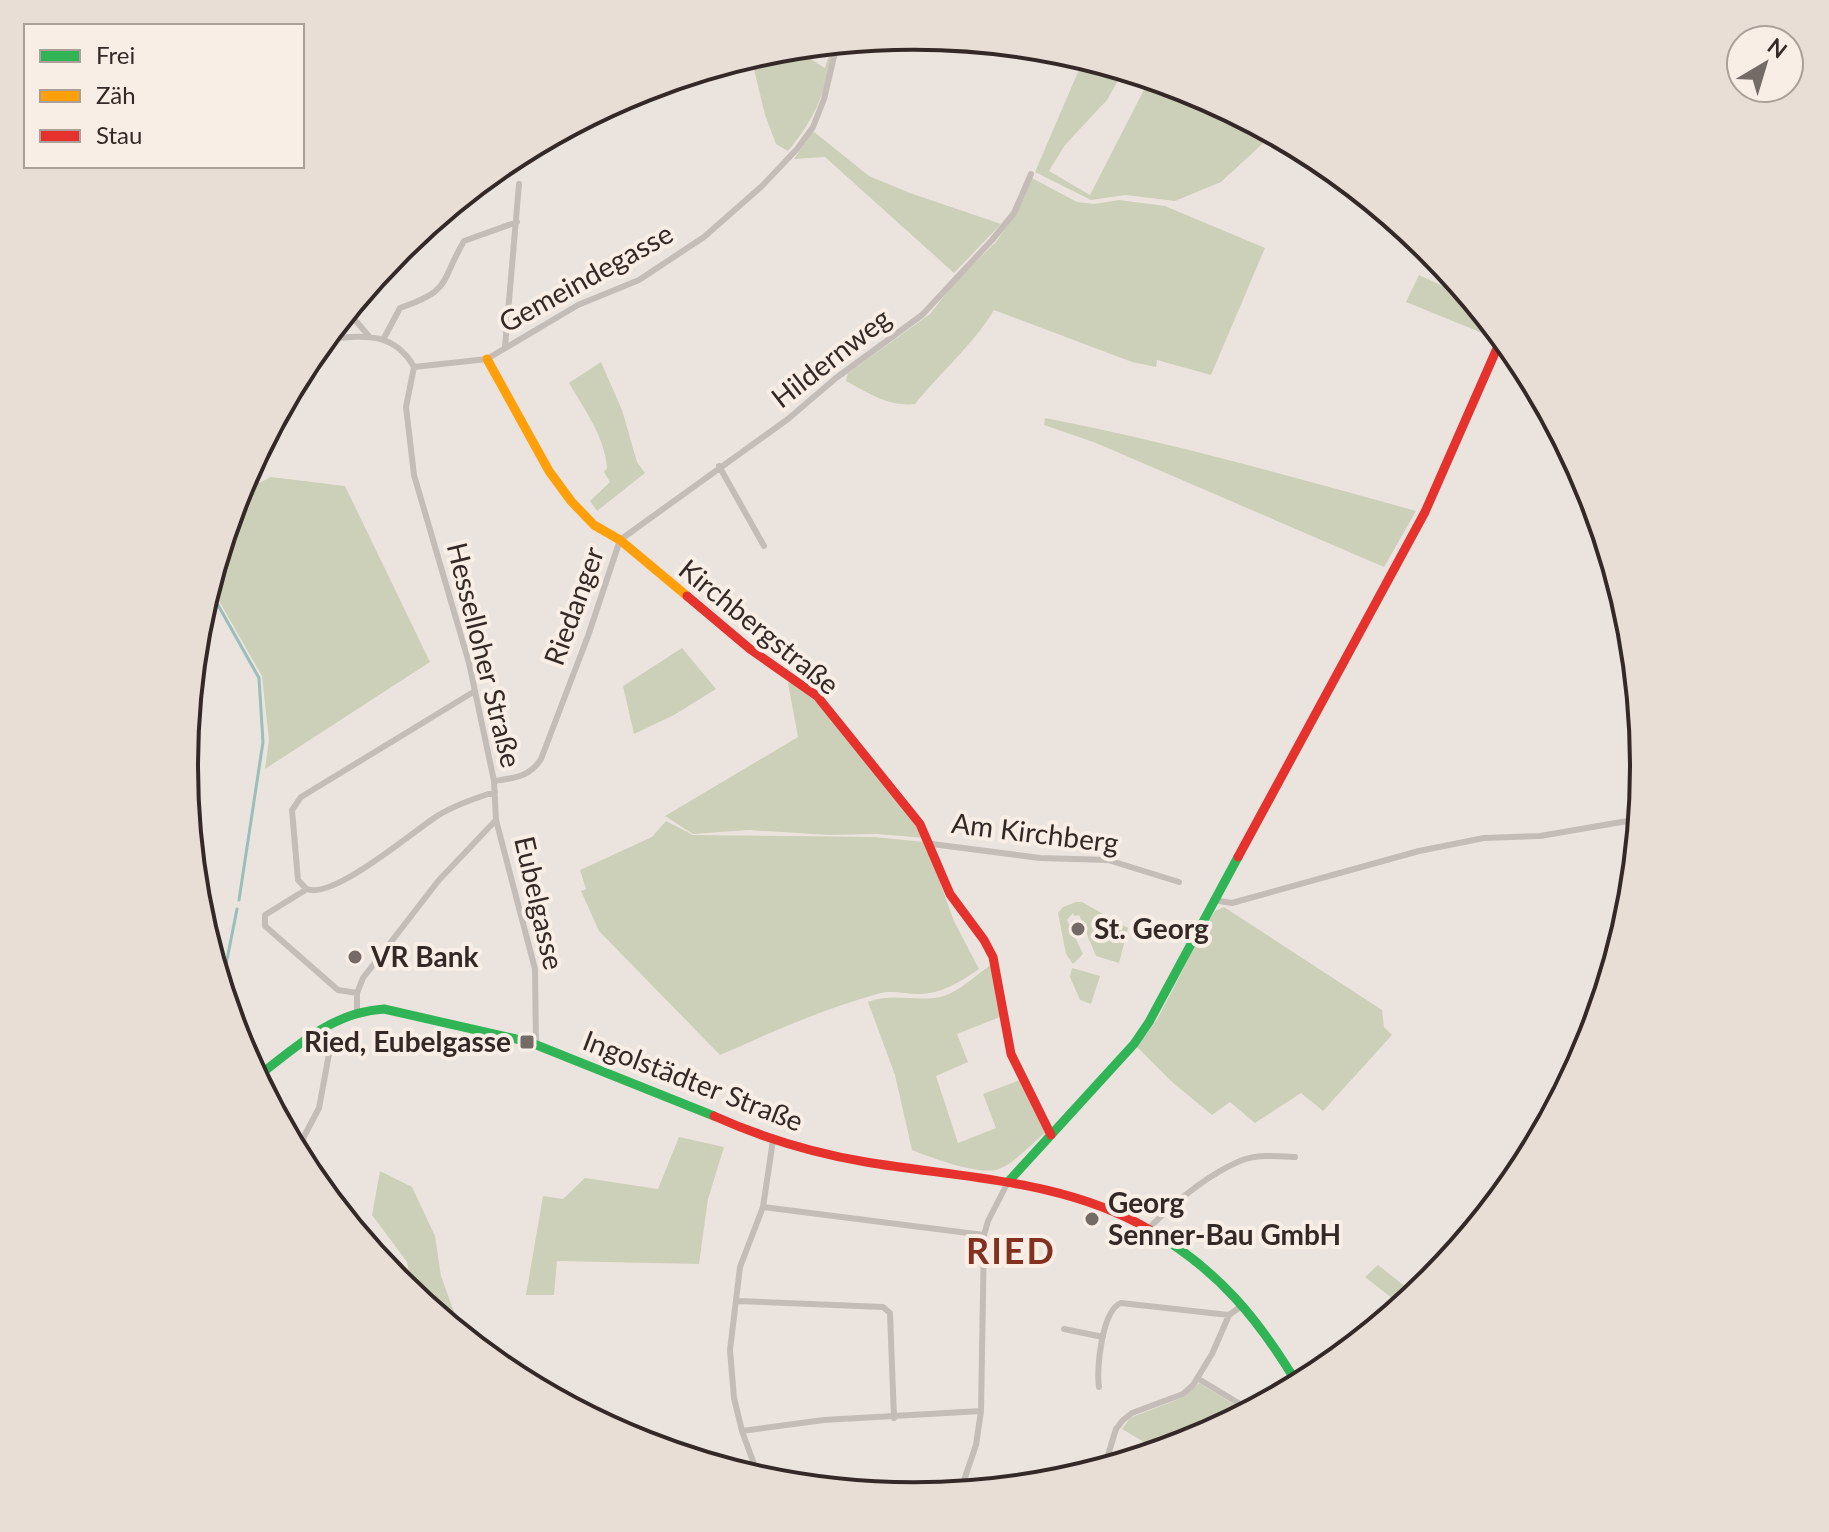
<svg xmlns="http://www.w3.org/2000/svg" width="1829" height="1532" viewBox="0 0 1829 1532" font-family="Lato,sans-serif">
	<rect width="100%" height="100%" fill="#ebe4de"/>
	<!-- green -->
	<path fill="#cdd0b8" d="M793,48L825,68L829,55H831C827,92 812,123 788,151L776,144L765,115L751,57L764,53L766,54L773,50Z
		M1084,58L1124,70L1107,100L1065,145L1049,171L1090,195L1150,78L1194,92L1273,134L1221,182L1175,201L1125,195L1091,200L1035,172Z
		M813,131L869,176L910,193L1001,224L954,273L825,157L794,159Z
		M1032,178L1077,202L1094,204L1119,200L1165,206L1265,248L1211,375L1157,360L1156,367L1132,362L994,310C973,345 940,373 915,404C888,407 869,393 846,381L848,373L930,314L955,282L996,242L1011,220Z
		M1419,275L1471,299L1497,331L1492,337L1406,302Z
		M601,362L622,410L637,462L645,473L597,511L590,501L610,482L604,472L607,468C605,437 584,409 569,383Z
		M1045,418C1170,442 1293,477 1416,511L1384,567L1096,443L1044,425Z
		M271,477L345,486L430,662L265,769L269,740L262,676L210,585L240,488L243,491Z
		M682,648L716,689L674,715L634,734L623,686Z
		M792,681L825,710L926,838L876,834L829,835L749,830L693,834L665,816L798,737L788,683Z
		M666,821L693,835L874,837L925,842L954,921L979,969C960,982 942,994 918,994C906,994 892,990 881,993C825,1008 772,1032 720,1055L599,931L581,891L586,889L580,870L652,837Z
		M1076,902H1082L1128,928L1119,963L1096,956L1079,915L1074,916L1073,913L1067,920L1083,954L1073,964L1066,954L1058,913L1063,907Z
		M1224,907L1382,1010L1384,1027L1392,1035L1323,1111L1301,1093L1255,1123L1230,1102L1212,1115L1171,1081L1137,1047L1158,1018L1208,921L1215,911Z
		M992,964L1000,1017L957,1034L968,1062L936,1076L958,1143L996,1128L983,1094L1020,1080L1045,1133C1031,1144 1016,1162 999,1169C980,1176 932,1158 912,1150L895,1075L868,1002C892,992 919,1003 944,996C961,990 977,974 992,964Z
		M1072,968L1100,976L1091,1004L1080,1000L1070,977Z
		M679,1137L724,1147L708,1199L699,1264L557,1261L554,1295H526L543,1196L563,1199L585,1178L658,1189Z
		M380,1171L412,1187L435,1236L441,1276L462,1334L414,1295L407,1262L372,1215Z
		M1378,1265L1416,1295L1402,1306L1365,1277Z
		M1199,1383L1247,1412L1193,1441L1159,1451L1122,1429L1130,1418L1184,1397Z"/>
	<g fill="none" stroke-linecap="round" stroke-linejoin="round">
		<!-- stream -->
		<path stroke="#9abeba" stroke-width="3" d="M209,589L259,678L263,742L239,900
			M222,985L237,909"/>
		<!-- street -->
		<path stroke="#c4bcb7" stroke-width="6" d="M348,312L368,335
			M325,339C361,336 393,330 414,367L406,407L414,475L469,663L494,781L496,820L535,969L536,1045
			M383,340L400,308C452,290 439,284 464,241L517,222
			M505,347L519,184
			M414,367L487,359L578,305L639,280L704,237L762,186L797,149L813,127L824,99L837,44
			M719,466L764,546
			M475,691L301,797L292,810L298,880C299,881 306,889 307,889C333,900 414,831 437,816C455,805 475,798 495,792
			M494,781C514,778 530,777 541,759L588,636L620,540L788,419L836,378L922,315L992,240L1014,213L1031,174
			M932,844L1040,858L1108,860L1179,882
			M307,889L265,915V926L338,990L357,993
			M1213,900L1232,903L1419,851L1484,838L1540,836L1639,819
			M357,1010V993L363,978L439,880L496,820
			M298,1148L319,1108L331,1043
			M763,1207L984,1235
			M1149,1228C1174,1203 1207,1175 1240,1161C1257,1154 1277,1156 1295,1157
			M738,1301L883,1307L890,1313L894,1418
			M1064,1329L1103,1337
			M1197,1378L1240,1404
			M1099,1387C1096,1369 1102,1310 1121,1303L1229,1315
			M742,1431L824,1420L981,1411
			M1104,1468L1116,1429L1123,1420L1132,1413L1183,1394L1193,1385L1212,1354L1229,1315L1243,1305
			M759,1478L742,1431L734,1398L730,1350L740,1267L763,1207L773,1140
			M960,1492L976,1445L981,1411L984,1235L988,1221L1008,1182
			M912,1496L922,1495"/>
		<!-- fast -->
		<path stroke="#30b455" stroke-width="9" d="M257,1077C296,1047 332,1012 384,1009L529,1042L714,1116
			M1008,1182L1134,1044L1149,1022L1238,857
			M1150,1230C1218,1270 1258,1318 1298,1385"/>
		<!-- slow -->
		<path stroke="#ff9f0a" stroke-width="9" d="M487,359L549,471L571,501L594,525L620,540L687,596"/>
		<!-- jam -->
		<path stroke="#e5322d" stroke-width="9" d="M687,596L750,649L817,696L920,824L950,894L984,940L993,957L1011,1054L1051,1135
			M1238,857L1425,512L1502,337
			M714,1116C763,1138 813,1153 866,1162C961,1178 1065,1179 1150,1230"/>
	</g>
	<!-- markers -->
	<g fill="#746a66" stroke="#f9eee5" stroke-width="3">
		<circle cx="1078" cy="929" r="8"/>
		<circle cx="355" cy="957" r="8"/>
		<rect x="519" y="1034" width="16" height="16" rx="4"/>
		<circle cx="1092" cy="1219" r="8"/>
	</g>
	<g text-anchor="middle" stroke-width="8" stroke-linejoin="round" paint-order="stroke">
		<!-- street labels -->
		<g font-size="28" fill="#342926" stroke="#f9eee5">
			<text transform="translate(586 278) rotate(-29)" y="10">Gemeindegasse</text>
			<text transform="translate(831 358) rotate(-38)" y="10">Hildernweg</text>
			<text transform="translate(574 606) rotate(-70)" y="10">Riedanger</text>
			<text transform="translate(759 627) rotate(39)" y="10">Kirchbergstraße</text>
			<text transform="translate(484 655) rotate(76)" y="10">Hesselloher Straße</text>
			<text transform="translate(1035 833) rotate(7)" y="10">Am Kirchberg</text>
			<text transform="translate(539 903) rotate(77)" y="10">Eubelgasse</text>
			<text transform="translate(693 1081) rotate(21)" y="10">Ingolstädter Straße</text>
		</g>
		<!-- poi labels -->
		<g font-size="28" font-weight="bold" fill="#342926" stroke="#f9eee5" text-anchor="start">
			<text x="1094" y="939">St. Georg</text>
			<text x="371" y="967">VR Bank</text>
			<text x="511" y="1052" text-anchor="end">Ried, Eubelgasse</text>
			<text x="1108" y="1213">Georg<tspan x="1108" dy="32">Senner-Bau GmbH</tspan></text>
		</g>
		<!-- district labels -->
		<g font-size="36" font-weight="bold" letter-spacing="2" fill="#823120" stroke="#f9eee5">
			<text x="1011" y="1264">RIED</text>
		</g>
	</g>
	<!-- crop -->
	<path d="M0 0H1829V1532H0ZM198 766a716 716 0 1 1 1432 0a716 716 0 1 1-1432 0Z" fill="#e9ded6" fill-rule="evenodd"/>
	<path fill="none" stroke="#342926" stroke-width="4" d="M198 766a716 716 0 1 1 1432 0a716 716 0 1 1-1432 0Z"/>
	<!-- legend -->
	<rect x="24" y="24" width="280" height="144" fill="#f9eee5" stroke="#aa9f99" stroke-width="2"/>
	<rect x="40" y="50" width="40" height="12" fill="#30b455" stroke="#aa9f99" stroke-width="2"/>
	<text x="96" y="64" font-size="24" fill="#342926">Frei</text>
	<rect x="40" y="90" width="40" height="12" fill="#ff9f0a" stroke="#aa9f99" stroke-width="2"/>
	<text x="96" y="104" font-size="24" fill="#342926">Zäh</text>
	<rect x="40" y="130" width="40" height="12" fill="#e5322d" stroke="#aa9f99" stroke-width="2"/>
	<text x="96" y="144" font-size="24" fill="#342926">Stau</text>
	<!-- north arrow -->
	<g transform="translate(1765 64) rotate(38)"><circle r="38" fill="#f9eee5" stroke="#aa9f99" stroke-width="2"/>
	<path d="M0-6L14 30L0 20L-14 30Z" fill="#746a66"/>
	<text y="-12" font-size="22" font-weight="bold" text-anchor="middle" fill="#342926">N</text>
	</g>
</svg>
